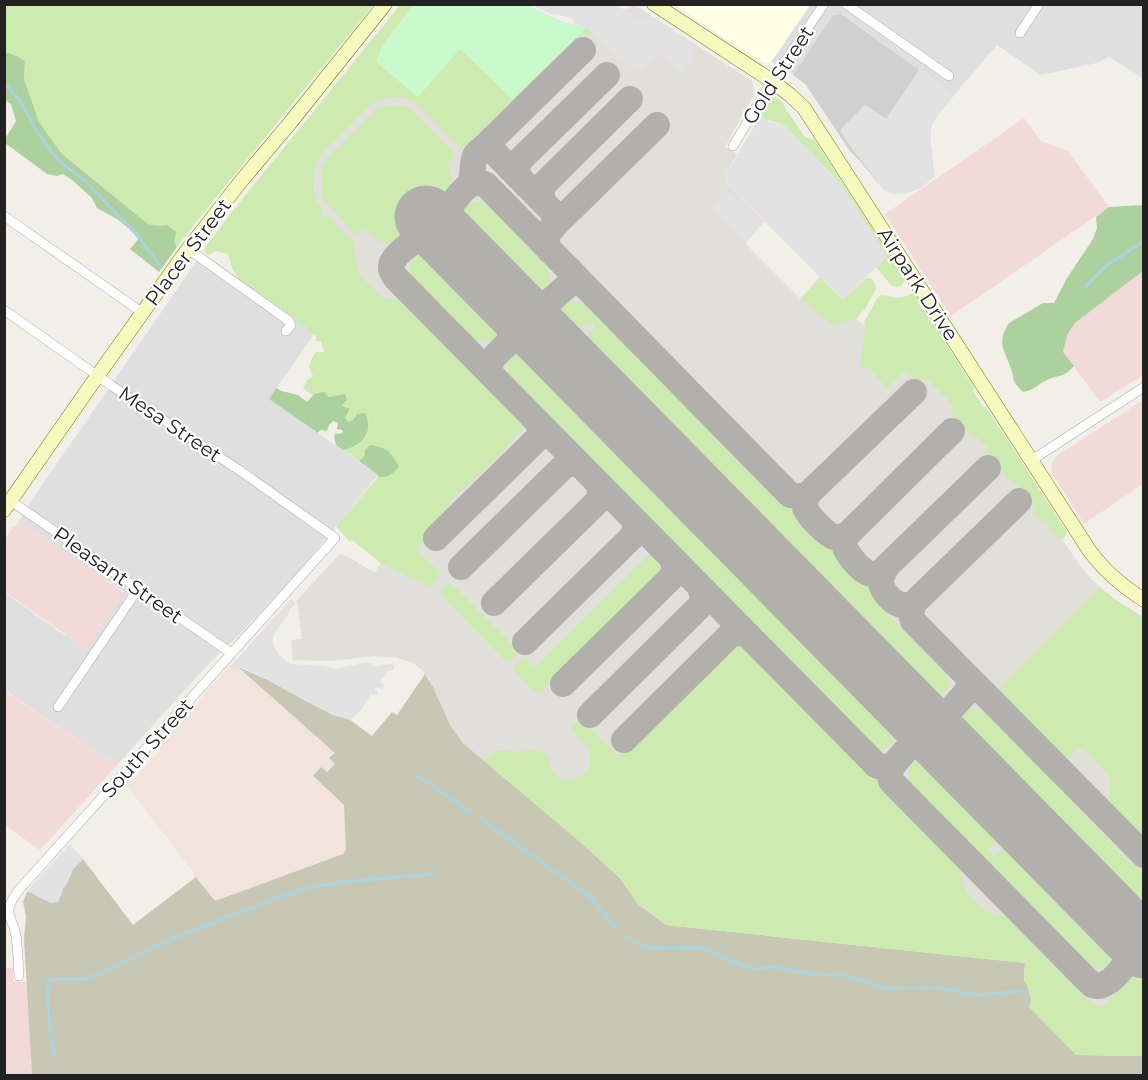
<svg xmlns="http://www.w3.org/2000/svg" width="1148" height="1080" viewBox="0 0 1148 1080" font-family="Montserrat,sans-serif">
	<rect width="100%" height="100%" fill="#f2efe9"/>
	<!-- residential -->
	<path fill="#e0dfdf" d="M810,5H1143V78L1109,57L1097,63L1041,75L997,45L954,95L841,14L833,15L793,75L771,61Z
		M202,253L307,326L314,334L269,399L378,475L295,576L239,635L209,663L118,764L112,759L104,758L5,690L4,592L65,636L124,592L65,552L22,525L16,526L38,491Z"/>
	<!-- commercial -->
	<path fill="#f2dad9" d="M1024,118L1041,141L1068,151L1109,207L951,316L885,214Z
		M1143,271V375L1100,402L1063,352L1067,335L1075,323Z
		M1143,400V484L1084,524L1053,475L1051,467L1052,462L1058,455Z
		M22,525L29,526L124,593L86,649L5,592V539L13,527Z
		M4,690L104,758L112,759L118,764L40,850L5,825Z
		M4,968H13V981L28,983L32,1075H5Z"/>
	<!-- education -->
	<path fill="#ffffe5" d="M674,5H810L774,58L770,62L766,63L762,62Z"/>
	<!-- religious -->
	<path fill="#d0d0d0" d="M841,14L954,95L932,123L930,136L934,177L920,188L902,194H893L884,190L859,160L850,151L806,85L793,75L833,15Z"/>
	<!-- military -->
	<path fill="#f3e3dd" d="M234,667H238L335,753L330,758L335,764L327,772L313,777L344,805L346,851L343,854L215,901L127,786L161,750L158,747L225,671L229,668Z"/>
	<!-- airport -->
	<path fill="#e1dfda" d="M634,5L752,81L755,93L725,147L737,154L726,175L727,184L764,222L745,243L800,298L819,280L867,329L902,302L1079,564L1090,578L1111,597L1143,617V1056L1029,1007L1025,963L844,943L579,841L463,743L450,725L429,679L422,670L413,663L397,658L375,656L332,661L293,660L291,640L302,639L297,600L340,554L347,556L375,573L381,562L352,540L433,413L225,249L354,90L460,49L513,98L585,29Z"/>
	<!-- construction -->
	<path fill="#c7c7b4" d="M238,667L268,680L315,706L349,719L372,736L392,712L397,715L425,674L433,687L450,725L463,743L579,841L620,878L638,904L666,925L1025,963L1024,981L1026,982L1031,999L1076,1055L1143,1056V1075H32L24,939L26,916L23,902L27,892H30L51,903L61,896L63,888L67,883L73,869L83,859L133,925L196,877L215,901L343,854L346,850L344,805L313,776L321,767L327,772L335,764L329,758L335,753Z"/>
	<!-- grass -->
	<path fill="#cdebb0" d="M4,5H373L204,212L177,247L174,242L158,226L148,224L62,154L39,122L24,79L25,61L17,56L5,52Z
		M400,5H413L383,45L376,62L460,49L513,98L585,29L586,28L595,35L582,34L579,36L462,150L418,105C404,95 385,94 370,105L321,154C310,169 310,197 323,211L320,214L323,218L326,215L355,244C352,274 365,280 384,299L408,300L410,301L528,420L507,447L450,502L427,539L416,549L440,572L437,580L430,587L381,563L352,540L350,542L336,526L378,477L384,478L365,455L359,461L343,450C362,446 376,432 365,413L355,416L353,420L348,422L344,417L350,409L329,397L314,394L313,395L303,389L307,380L313,376L309,367L313,356L316,352H324L321,341H316V336L306,330L307,326L298,325L297,320L238,278L232,268L228,254L216,251L208,255L205,252L204,249L231,213Z
		M776,97L777,99L781,101L804,136L812,140L814,139L906,281L902,284L903,285L897,287L892,286L876,267L887,256L840,183L785,126L772,121L759,118L761,113L760,112L772,98Z
		M389,105L405,106L413,111L456,155L446,164C452,175 455,177 448,189L395,241C383,247 372,237 364,229L357,236L324,201L321,191L322,167L328,157L378,108Z
		M474,201L482,202L500,215L543,262L548,271L551,280L544,290L534,293L528,291L463,224C459,213 463,205 474,201Z
		M425,252L434,254L497,320L501,329C495,341 489,344 477,339L473,342L469,336L465,339L411,283L413,279C407,269 408,261 417,253Z
		M820,277L843,300L866,278C873,278 876,283 876,289L865,309L857,318L833,326L801,298Z
		M913,293L975,389L973,391L984,408L986,407L1067,532L1063,540L1061,538L1057,540L1055,534L1049,528V526L1046,521L1044,523L1032,511L1036,507L1028,498L1029,497L1026,492L1024,493L1015,483L1013,484L1004,475L1005,474L985,452L988,448L977,437L975,438L953,416L952,404L928,380L917,381L906,370L887,388L868,367H860L865,326L863,324L878,297L882,295C896,298 901,299 913,293Z
		M569,301L581,302L586,306L589,307L591,305L885,606L886,612L920,646L924,645L945,667L943,668C949,677 953,688 942,694C940,695 935,697 932,696C929,696 926,693 923,692L582,347L581,342L595,328V327L589,321L577,332L579,335L576,338L569,330H566C556,320 558,309 569,301Z
		M520,351L527,352L544,366L590,416L785,611L895,724C899,740 894,745 880,751L877,748L865,745L512,386L514,384L507,374L508,368L506,364L513,354Z
		M653,551L656,552C662,563 662,570 654,580L555,677C550,682 546,686 541,692H535L514,670L515,664L525,658L532,665L536,666Z
		M449,583L452,584L517,649V653L511,660L506,662L443,597L441,591L444,586Z
		M1100,587L1114,599L1143,617V837L1112,804C1106,795 1112,788 1110,780C1106,769 1092,758 1084,749H1077L1063,762L995,692Z
		M738,645L752,648L962,862C961,869 960,876 962,882C964,891 983,911 991,914C997,917 1004,916 1011,916L1085,997L1098,1007L1104,1005L1143,966V1056L1076,1055L1029,1007L1031,999L1026,983L1024,981L1025,963L666,925L638,904L620,878L579,841L484,761L492,754L498,751L511,750L517,753L531,749L548,755C549,759 549,765 551,769C563,790 595,777 590,753C588,743 575,736 570,727L579,720L583,721L618,756L729,647Z
		M971,708L988,714L1122,854L1143,874V917L1080,852L1005,777L960,728L959,718L964,711Z
		M920,758H927L933,760L1003,834L988,850L993,856H995L1004,848L1006,845L1004,842L1008,838L1109,941C1118,954 1114,964 1100,970L1092,965L1089,967L1022,898L1018,901L911,792L909,790L912,787L909,784V772L906,768L911,763Z"/>
	<!-- forest -->
	<path fill="#add19e" d="M5,52L17,56L25,61L24,79L39,122L62,154L148,224L158,226L167,225L176,232L174,242L177,247L159,272L130,249L140,237L117,219L97,208L92,198L72,180L63,174L57,176L47,174L5,143V139L16,121L11,104L5,100Z
		M1143,205V271L1075,323L1067,335L1063,352L1074,366C1063,378 1062,374 1049,379C1039,383 1034,391 1023,392C1020,389 1016,385 1014,381C1012,378 1014,376 1012,372C1006,352 995,344 1009,323L1043,303H1054L1067,278L1093,239L1097,228L1096,217L1109,207Z
		M276,388L282,391L298,395L307,402L314,394L324,392L329,397L345,394L347,400L342,405L350,409L345,417L348,422L353,420L357,414L365,413C375,432 362,446 343,450L336,445L334,437L335,433L339,434L343,432L342,430L337,429L338,423L333,421L329,425L327,431L320,430L318,433L269,399Z
		M370,445C387,447 390,452 399,466C393,475 387,478 378,477V475L359,461L365,455V450Z"/>
	<!-- park -->
	<path fill="#c8facc" d="M413,5H527L563,22L580,25L585,29L512,99L460,49L418,97L376,62L383,45Z"/>
	<!-- parking -->
	<path fill="#e2e2e2" d="M606,5L616,6L626,10L637,18L648,20L655,18L698,46L696,47L683,73L678,72L658,53L638,73L595,35L586,28L585,29L580,25L573,23L574,21L572,18L561,16L557,14L553,15L532,5Z
		M920,69L954,95L932,123L930,136L934,177L920,188L902,194H893L884,190L850,146L840,130L865,105L886,119Z
		M759,118L785,126L840,183L887,256L843,300L727,184L726,175Z
		M727,189L762,224L745,241L714,208L721,202L718,198Z
		M291,599L296,604L290,609L288,615L277,630L274,635L273,641V645L279,655L286,661L291,664L324,666L336,669L366,662L371,663L372,667L392,664L395,667L393,670H389L384,677L380,681L381,683L385,685L382,689L376,687L375,689L378,693L374,695L371,694L362,709L351,720L332,715L268,680L243,668L234,667L229,668Z
		M70,844L83,859L73,869L67,883L63,888L58,902L51,903L30,892H27L40,876Z"/>
	<g fill="none" stroke-linecap="round" stroke-linejoin="round">
		<!-- stream -->
		<path stroke="#aad3df" stroke-width="3" d="M4,82L21,102L37,132L58,160L86,182L136,234L160,265
			M1086,286L1107,265L1144,241
			M416,775L470,812
			M481,819L589,896L616,927
			M627,937L638,944L651,948L700,947L752,969L774,967L811,974L844,975L888,989L929,988L952,990L976,995L1028,991
			M55,1057C49,1031 47,1006 48,979H85L108,970L174,938L276,898L312,887L349,881L435,874"/>
		<!-- taxiway -->
		<path stroke="#b1b0ac" stroke-width="26" d="M479,152L583,50
			M519,177L517,168L520,160L607,75
			M470,185C476,172 466,142 494,152L552,211L555,219L553,228
			M543,201L541,190L544,184L630,99
			M447,215C450,205 465,184 476,182C481,182 482,183 486,185L790,495L801,497L808,494
			M424,237C414,240 391,256 391,267C391,272 393,273 395,277L876,765L884,768L892,765
			M452,246C463,257 474,268 486,280C504,299 530,320 504,347C496,355 487,361 491,374
			M550,251L546,240L549,231L657,125
			M501,290C509,298 516,306 528,307C543,309 552,300 561,291C565,288 569,285 570,280C571,276 571,274 570,270
			M507,344C520,335 532,335 546,342L610,407
			M952,431L848,534C846,537 844,538 844,542C843,551 859,568 866,572C871,575 875,575 880,573L988,468
			M848,534C843,536 839,539 834,537C827,535 807,515 805,508C804,503 806,499 808,494L914,392
			M436,538L537,439L540,432L538,422
			M461,567L563,467C569,462 575,463 581,466
			M885,570L880,580C882,594 899,612 914,603L1019,501
			M494,603L597,502L600,494L599,484
			M914,603L911,613L913,621L968,677C978,701 922,710 952,750L1013,811
			M525,642L632,537L636,527L633,519
			M847,647L907,709C935,748 882,756 891,781L1092,985C1097,986 1098,987 1102,985C1113,982 1126,965 1129,955
			M968,677L1144,855
			M563,684L671,578L675,569L672,558
			M590,715L700,606L703,598L700,587
			M624,740L730,635L738,632L748,635"/>
		<!-- runway -->
		<path stroke="#b1b0ac" stroke-width="63" d="M426,217L1144,947"/>
		<defs>
			<path id="street" d="M846,4L949,76
				M1020,33L1039,4
				M733,146L772,81L824,4
				M4,216L143,313
				M188,249L289,321L291,325L286,331
				M4,310L112,386L245,474L335,538L18,891C0,917 13,914 16,936C18,949 18,962 19,976
				M1032,460L1144,387
				M11,501L231,653
				M58,707L138,589"/>
			<path id="secondary" d="M654,4L772,81L790,95L804,108L1089,550C1104,571 1122,586 1144,600
				M4,510L98,375L188,249L242,180L290,123L385,4"/>
		</defs>
		<!-- street casing -->
		<use href="#street" stroke="#a9a9a9" stroke-width="10"/>
		<!-- secondary casing -->
		<use href="#secondary" stroke="#707d05" stroke-width="15"/>
		<!-- street -->
		<use href="#street" stroke="#fff" stroke-width="9"/>
		<!-- secondary -->
		<use href="#secondary" stroke="#f7fabf" stroke-width="14"/>
	</g>
	<g text-anchor="middle" stroke-width="4.5" stroke-linejoin="round" paint-order="stroke">
		<!-- street labels -->
		<g font-size="20" fill="#222" stroke="#fff">
			<text transform="translate(778 75) rotate(-57)" y="7">Gold Street</text>
			<text transform="translate(188 252) rotate(-53)" y="7">Placer Street</text>
			<text transform="translate(918 284) rotate(57)" y="7">Airpark Drive</text>
			<text transform="translate(170 424) rotate(34)" y="7">Mesa Street</text>
			<text transform="translate(118 575) rotate(35)" y="7">Pleasant Street</text>
			<text transform="translate(147 748) rotate(-48)" y="7">South Street</text>
		</g>
	</g>
	<!-- border -->
	<rect width="1148" height="1080" fill="none" stroke="#222222" stroke-width="12"/>
</svg>
